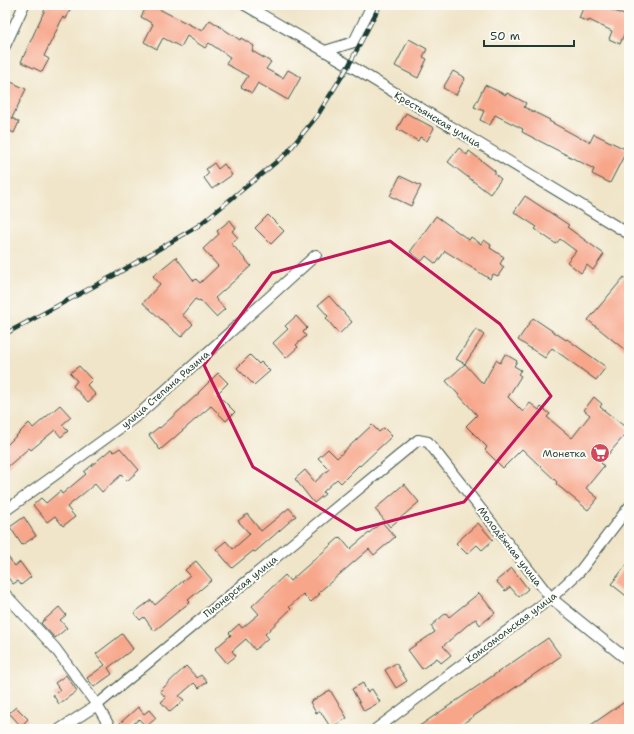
<svg xmlns="http://www.w3.org/2000/svg" width="634" height="734" viewBox="0 0 634 734" font-family="'Shantell Sans',sans-serif">
	<rect width="100%" height="100%" fill="#fdfcf7"/>
	<filter id="ink" filterUnits="userSpaceOnUse"><feTurbulence type="fractalNoise" baseFrequency=".025" numOctaves="2"/><feDisplacementMap in="SourceGraphic" scale="8" xChannelSelector="R" yChannelSelector="G"/><feConvolveMatrix kernelMatrix="1 2 1 2 8 2 1 2 1" color-interpolation-filters="sRGB"/></filter>
	<filter id="wash" filterUnits="userSpaceOnUse"><feTurbulence type="fractalNoise" baseFrequency=".012" numOctaves="4" result="noise"/><feDisplacementMap in="SourceGraphic" scale="16" xChannelSelector="R" yChannelSelector="G"/><feGaussianBlur stdDeviation="0.9" result="paint"/><feColorMatrix in="noise" values="0 0 0 0 0 0 0 0 0 0 0 0 0 0 0 0 0 1.4 0 .05"/><feComposite in="paint" operator="in"/></filter>
	<g filter="url(#wash)">
		<rect width="100%" height="100%" fill="#f0e5c9"/>
		<g id="blocks">
			<!-- building -->
			<path fill="#f7a68a" d="M47,5H72L66,19L63,17L44,56L49,59L42,72L21,62Z
				M147,5H158L157,8L202,31L210,20L240,40L241,38L254,46L252,51L271,62L266,69L283,78L288,70L301,77L288,100L258,83L252,93L241,87L248,76L226,64L230,57L209,43L205,48L187,36L181,47L163,38L157,49L144,42L153,24L141,17Z
				M589,5H600L629,17V22L620,44L609,39L612,31L589,20L588,22L579,18L584,6L588,8Z
				M409,39L427,49L423,57L427,59L418,78L395,66Z
				M453,71L465,78L456,95L443,88Z
				M11,82L26,89L12,118L19,122L14,133L6,129L5,132V94Z
				M485,85L506,95L507,93L526,103L524,107L550,120L549,121L582,139L583,138L590,142L594,134L627,150L610,183L592,174L594,169L522,132L523,129L495,115L490,125L480,120L484,111L474,107Z
				M406,113L434,128L427,141L420,137L418,141L397,129Z
				M459,148L467,155L469,151L495,171V174L501,179L490,194L448,162Z
				M214,163L218,169L224,164L232,175L212,189L204,178L209,173L206,169Z
				M400,176L421,186L411,206L390,196Z
				M525,196L569,225L567,227L604,254L593,270L587,265L581,273L567,262L576,251L560,239L556,244L535,229L537,227L514,212Z
				M268,215L284,231L271,244L255,228Z
				M436,216L469,240L471,237L481,244L484,240L491,245L490,248L504,257L500,264L504,267L498,276L493,274L490,279L445,251L436,264L426,256L422,261L410,252Z
				M230,220L236,228L232,231L238,238L231,243L251,266L215,298L225,309L216,317L200,300L199,301L195,299L182,315L193,324L181,337L143,303L160,284L153,276L176,257L194,281L196,279L200,283L218,266L203,249L219,234L217,231Z
				M624,277L629,281V345L625,350L588,320Z
				M329,296L352,322L339,334L326,318L328,316L318,305Z
				M296,316L307,328L303,332L306,336L296,345L298,347L286,358L273,343L288,329L285,326Z
				M533,318L566,340L567,339L606,367L596,380L552,348L545,358L518,340Z
				M476,329L484,335L465,364L456,359Z
				M505,354L517,361L514,366L521,370L518,374L521,376L508,397L523,412L530,403L539,410L541,407L550,414L547,417L572,438L590,415L584,410L594,397L602,404L600,407L629,430L601,463L604,466L586,488L598,498L588,510L556,484L557,482L522,449L503,468L485,450L487,447L466,426L477,415L446,381L465,364L483,384L496,360L500,363Z
				M250,355L259,364L261,362L270,371L254,385L237,368Z
				M79,366L92,380L87,385L96,395L88,402L73,386L77,381L70,373Z
				M218,373L228,383L217,394L235,412L226,421L211,406L160,450L149,435L159,427L160,428L199,393H198Z
				M60,405L71,417L62,425L68,431L61,437L55,430L31,450L29,448L5,469V447L29,423L33,428Z
				M372,425L379,432L384,428L392,436L360,466L359,465L341,483L337,479L323,492L325,494L314,503L295,479L305,470L315,482L329,469L318,458L328,449L337,458Z
				M120,448L139,470L127,481L121,475L102,492L95,484L67,507L75,517L63,526L55,516L47,522L33,505L41,498L46,503L60,491L62,494L86,474L84,472L111,449L114,452Z
				M404,484L419,502L390,527L375,509Z
				M289,508L296,516L255,552L253,551L232,568L216,549L226,541L233,549L250,534L238,521L247,514L261,531Z
				M24,517L36,536L22,545L10,527Z
				M382,522L395,537L374,555L369,549L318,593L320,594L311,602L303,594L289,607L291,609L265,634L268,638L255,650L246,639L232,651L236,656L227,663L215,649L231,635L229,633L239,624L242,628L259,614L252,606L285,575L290,581L340,537L350,549Z
				M478,523L493,540L482,550L477,545L467,554L456,543Z
				M5,553L15,566L20,562L31,577L21,585L18,581L13,584L5,574Z
				M196,561L212,580L188,600L190,602L154,631L144,617L140,620L134,613L151,600L155,605L190,575L185,570Z
				M629,562V598L611,584Z
				M512,568L528,589L519,597L510,587L505,591L496,581Z
				M479,593L495,613L480,625L476,619L472,621L443,646L451,655L441,663L437,658L422,669L408,650L435,632L431,626L446,613L449,617Z
				M59,607L66,615L60,620L67,628L55,638L41,623Z
				M122,634L133,649L108,668L112,674L94,687L87,678L105,665L96,654Z
				M548,638L561,656L455,729H415Z
				M396,663L407,681L396,688L385,670Z
				M186,666L197,678L201,675L207,682L199,688L194,683L179,696L184,700L170,712L161,702L166,698L160,691Z
				M66,675L77,691L59,704L53,695L60,690L55,683Z
				M363,683L367,692L372,689L380,702L364,711L352,689Z
				M330,690L347,718L331,728L320,711L316,713L310,702Z
				M629,699V729H585Z
				M16,707L28,719L21,726L9,713Z
				M138,707L144,714L149,710L156,718L146,727L139,719L128,729H123L119,724Z"/>
		</g>
	</g>
	<g filter="url(#ink)">
		<use href="#blocks" fill-opacity="0" stroke="#3e564a" stroke-width="1"/>
		<g fill="none" stroke-linecap="round" stroke-linejoin="round">
			<defs>
				<path id="street" d="M245,5L349,65L629,234
					M5,46L24,5
					M325,51L354,42L372,5
					M5,511L138,415L316,255
					M5,594L55,648L97,705L111,729
					M60,729L97,705L418,440L428,442L551,598L629,661
					M376,729L551,598L580,571L629,507"/>
			</defs>
			<!-- street casing -->
			<use href="#street" stroke="#3e564a" stroke-width="12"/>
			<!-- street -->
			<use href="#street" stroke="#fff" stroke-width="10"/>
			<defs>
				<path id="rail" d="M5,334L113,276L198,226L286,154L317,116L349,65L380,5"/>
			</defs>
			<!-- rail casing -->
			<use href="#rail" stroke="#1f3d34" stroke-width="4.5"/>
			<!-- rail -->
			<use href="#rail" stroke="#fdfcf7" stroke-width="3" stroke-dasharray="9" stroke-linecap="butt"/>
		</g>
	</g>
	<!-- marked area -->
	<path fill="none" stroke="#c2185b" stroke-width="3" stroke-linejoin="round" d="M390,241L500,324L551,396L464,502L356,530L253,467L204,365L272,273Z"/>
	<!-- icons -->
	<defs>
		<symbol id="supermarket-disc" viewBox="-11 -11 22 22"><circle r="9.5" fill="#d1495b" stroke="#fdfcf7"/><path d="M-6-5.5h2.5l.6 2H6L4.5 2H-2.5L-4.4-4H-6ZM-1.5 3.2a1.3 1.3 0 1 0 .1 0ZM3 3.2a1.3 1.3 0 1 0 .1 0Z" fill="#fff"/></symbol>
	</defs>
	<g fill-rule="evenodd">
		<use href="#supermarket-disc" x="589" y="442" width="22" height="22"/>
	</g>
	<g text-anchor="middle" stroke-width="4" stroke-linejoin="round" paint-order="stroke">
		<!-- street labels -->
		<g font-size="10" fill="#1f3d34" stroke="#fdfcf7">
			<text transform="translate(438 119) rotate(31)" y="4">Крестьянская улица</text>
			<text transform="translate(165 389) rotate(-41)" y="4">улица Степана Разина</text>
			<text transform="translate(510 546) rotate(52)" y="4">Молодёжная улица</text>
			<text transform="translate(240 586) rotate(-39)" y="4">Пионерская улица</text>
			<text transform="translate(511 627) rotate(-37)" y="4">Комсомольская улица</text>
		</g>
		<!-- poi labels -->
		<g font-size="10" fill="#1f3d34" stroke="#fdfcf7" text-anchor="end">
			<text x="586" y="457">Монетка</text>
		</g>
	</g>
	<!-- margin -->
	<rect width="634" height="734" fill="none" stroke="#fdfcf7" stroke-width="20"/>
	<!-- scale -->
	<path d="M484 40v6h90v-6" fill="none" stroke="#1f3d34" stroke-width="2"/>
	<text x="490" y="40" font-size="12" fill="#1f3d34" stroke="#fdfcf7" stroke-width="3" paint-order="stroke">50 m</text>
</svg>
